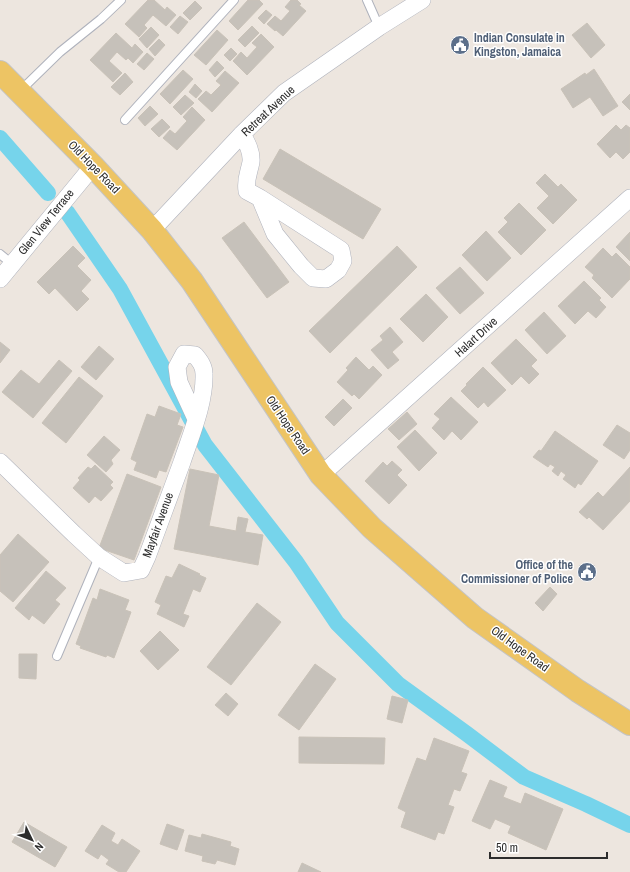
<svg xmlns="http://www.w3.org/2000/svg" width="630" height="872" viewBox="0 0 630 872" font-family="'Archivo Narrow',sans-serif">
	<rect width="100%" height="100%" fill="#ede6df"/>
	<g fill="none" stroke-linecap="round" stroke-linejoin="round">
		<!-- canal -->
		<path stroke="#76d4eb" stroke-width="16" d="M0,138L48,193
			M67,212L120,289L205,445L296,562L337,623L398,684L467,734L524,777L586,804L630,825"/>
	</g>
	<!-- building -->
	<path fill="#c6c1ba" stroke="#c9c2b8" d="M148,0H154L165,10L167,7L176,15L166,26L153,15L144,25L147,28L139,37L125,24Z
		M248,0H259L263,4L238,30L229,21Z
		M291,0H297L301,4L299,5L306,11L283,36L276,30L275,31L267,24L275,16L281,21L290,11L285,7Z
		M195,1L202,8L190,20L183,13Z
		M266,10L272,15L264,24L258,18Z
		M180,16L188,22L178,34L170,27Z
		M587,23L605,45L591,58L572,35Z
		M252,26L259,33L245,47L238,40Z
		M151,27L159,35L147,48L139,39Z
		M217,30L228,40L206,65L194,55Z
		M116,33L132,48L135,44L143,52L133,63L128,58L126,60L117,52L109,61L122,73L113,82L90,60Z
		M261,34L274,47L247,75L233,61L241,52L247,58L257,47L252,43Z
		M159,39L165,45L155,56L149,49Z
		M231,48L237,54L230,61L224,55Z
		M147,53L154,59L144,70L137,64Z
		M217,61L224,68L215,77L209,70Z
		M594,69L618,106L603,116L590,97L573,108L561,89L585,73L586,75Z
		M183,70L193,79L170,104L160,94Z
		M225,71L239,83L212,112L198,99L206,91L211,95L221,85L216,81Z
		M125,73L133,82L120,95L111,87Z
		M195,84L202,91L196,98L189,92Z
		M630,94V110L622,102Z
		M185,95L194,103L181,115L173,107Z
		M150,106L158,114L145,126L138,118Z
		M192,107L205,120L177,150L163,138L170,130L175,134L187,121L183,117Z
		M162,119L170,127L159,137L151,129Z
		M616,125L621,130L626,125L630,128V152L623,159L616,152L610,158L597,144Z
		M280,149L381,209L363,239L263,179Z
		M545,174L558,187L561,184L577,200L553,224L537,208L549,196L536,183Z
		M519,203L546,230L521,255L498,232L508,222L504,218Z
		M244,222L289,282L267,298L222,238Z
		M486,231L511,258L487,281L462,255Z
		M630,232V261L616,247Z
		M73,246L85,258L77,266L91,280L81,291L89,299L77,311L55,288L49,294L37,282Z
		M397,246L417,267L330,353L309,331Z
		M603,248L612,257L616,253L630,267V279L612,298L592,278L594,275L585,267Z
		M460,267L484,293L460,314L436,288Z
		M584,281L601,298L599,300L606,307L596,318L588,311L575,324L558,306Z
		M426,294L448,317L423,342L400,319Z
		M544,312L566,336L547,354L525,330Z
		M390,327L403,342L392,352L399,360L388,369L371,350L383,340L380,336Z
		M516,339L537,360L531,366L539,374L529,384L521,376L512,385L491,363Z
		M0,342L10,350L0,363Z
		M99,346L114,359L96,380L81,367Z
		M356,357L369,370L373,366L382,375L359,399L354,394L352,396L337,382L348,370L346,368Z
		M59,360L72,371L33,418L2,392L21,370L39,384Z
		M483,367L506,390L488,407L484,402L478,408L461,391L467,385L466,384Z
		M79,377L103,396L66,443L42,423Z
		M451,397L478,422L461,440L452,431L444,440L432,428L440,419L434,414Z
		M343,399L352,408L334,426L325,417Z
		M159,406L181,414L177,425L183,427L166,472L159,470L156,478L134,470L137,462L131,459L147,414L155,417Z
		M407,412L417,424L399,440L388,429Z
		M617,425L630,433V450L624,459L603,445Z
		M415,430L437,453L419,471L397,447Z
		M555,431L598,461L581,485L578,483L575,488L563,479L566,475L561,471L558,476L552,471L555,467L550,464L548,467L533,457L539,450L541,451Z
		M104,436L120,450L111,460L113,464L106,472L87,455Z
		M392,461L402,470L397,475L407,485L389,504L365,481L383,462L387,466Z
		M95,465L113,482L110,485L113,488L101,501L95,496L89,503L73,488L80,480L78,478L88,467L91,469Z
		M630,467V501L603,530L589,517L587,519L579,512L598,492L603,497Z
		M190,469L219,475L209,526L236,531L238,517L248,519L245,532L263,535L258,565L174,549Z
		M127,474L161,487L134,560L99,548Z
		M18,534L49,562L13,602L0,591V555Z
		M179,564L200,574L199,575L206,578L200,592L193,589L183,614L189,616L184,627L157,614L161,605L155,602L166,576L172,578Z
		M46,571L66,588L55,600L60,604L44,624L32,615L29,620L15,608Z
		M550,587L557,594L543,611L535,603Z
		M100,589L129,600L125,610L131,612L114,658L107,655L106,657L80,648L81,646L76,644L93,598L97,600Z
		M257,603L281,622L231,685L207,667Z
		M160,631L179,650L158,670L140,651Z
		M19,654H37L36,679L19,678Z
		M315,664L336,679L299,730L278,715Z
		M226,693L238,704L228,716L215,705Z
		M392,696L408,700L402,723L387,719Z
		M299,737L385,738L384,764L299,763Z
		M434,738L469,751L461,772L467,774L460,791L454,789L448,805L454,807L444,834L438,832L435,840L401,827L406,812L398,808L417,758L426,761Z
		M490,780L507,787L503,797L521,804L525,793L563,809L546,850L508,833L511,826L495,819L490,829L472,821Z
		M24,822L67,847L55,867L12,842Z
		M167,824L184,830L177,850L160,844Z
		M102,825L115,833L111,841L118,845L122,839L140,851L126,872H119L106,864L109,860L101,854L98,859L85,851Z
		M202,834L231,842L230,846L239,849L235,865L217,860L215,864L202,861L203,856L185,851L189,835L201,838Z
		M302,863L321,872H298Z"/>
	<g fill="none" stroke-linecap="round" stroke-linejoin="round">
		<defs>
			<path id="service" d="M367,0L379,27
				M20,91L60,52L101,19L121,0
				M125,120L234,0
				M0,254L12,264
				M57,656L99,557"/>
			<path id="minor" d="M242,134C247,143 252,152 251,162C249,173 245,179 247,191L260,198L341,250L343,261L338,270L326,279L313,278L301,266L275,234L260,198
				M152,230L242,134L284,93L379,27L422,0
				M0,279L93,166
				M0,462L74,534L99,557L124,573L141,570L147,557C159,525 170,494 182,462C191,435 205,402 204,374C204,366 200,361 195,355L184,354L177,367L179,382L196,419
				M321,475L630,198"/>
			<path id="primary" d="M0,72L93,166L152,230L192,281L321,475L372,528L475,618L578,691L630,724"/>
		</defs>
		<!-- service casing -->
		<use href="#service" stroke="#afb2bc" stroke-width="10"/>
		<!-- minor casing -->
		<use href="#minor" stroke="#afb2bc" stroke-width="18"/>
		<!-- primary casing -->
		<use href="#primary" stroke="#c4c4c4" stroke-width="24"/>
		<!-- service -->
		<use href="#service" stroke="#fff" stroke-width="8"/>
		<!-- minor -->
		<use href="#minor" stroke="#fff" stroke-width="17"/>
		<!-- primary -->
		<use href="#primary" stroke="#edc464" stroke-width="22"/>
	</g>
	<!-- icons -->
	<defs>
		<symbol id="civic-disc" viewBox="-11 -11 22 22"><circle r="9.5" fill="#5c6f8a" stroke="#fff"/><path d="M-.6-6.5H3V-4.5H.6V-3L4-1V1h2V6H-6V1h2V-1L-.6-3ZM-1.2 2.5V6h2.4V2.5Z" fill="#fff"/></symbol>
	</defs>
	<g fill-rule="evenodd">
		<use href="#civic-disc" x="449" y="34" width="22" height="22"/>
		<use href="#civic-disc" x="576" y="561" width="22" height="22"/>
	</g>
	<g text-anchor="middle" stroke-width="3" stroke-linejoin="round" paint-order="stroke">
		<!-- service labels -->
		<g font-size="12" font-weight="bold" fill="#4e5e75" stroke="#fff" text-anchor="start">
			<text x="474" y="42">Indian Consulate in<tspan x="474" dy="14">Kingston, Jamaica</tspan></text>
			<text x="573" y="569" text-anchor="end">Office of the<tspan x="573" dy="14">Commissioner of Police</tspan></text>
		</g>
		<!-- street labels -->
		<g font-size="12" fill="#2c2c2c" stroke="#fff">
			<text transform="translate(268 111) rotate(-43)" y="4">Retreat Avenue</text>
			<text transform="translate(94 167) rotate(46)" y="4">Old Hope Road</text>
			<text transform="translate(46 222) rotate(-51)" y="4">Glen View Terrace</text>
			<text transform="translate(476 337) rotate(-42)" y="4">Halart Drive</text>
			<text transform="translate(288 425) rotate(56)" y="4">Old Hope Road</text>
			<text transform="translate(158 525) rotate(-70)" y="4">Mayfair Avenue</text>
			<text transform="translate(520 649) rotate(36)" y="4">Old Hope Road</text>
		</g>
	</g>
	<!-- north arrow -->
	<g transform="translate(32 840) rotate(133)" stroke="#ffffff" stroke-width="3" paint-order="stroke">
	<path d="M0-3L7 15L0 10L-7 15Z" fill="#2c2c2c"/>
	<text y="-6" font-size="11" font-weight="bold" text-anchor="middle" fill="#2c2c2c">N</text>
	</g>
	<!-- scale -->
	<path d="M490 852v6h117v-6" fill="none" stroke="#2c2c2c" stroke-width="2"/>
	<text x="496" y="852" font-size="12" fill="#2c2c2c" stroke="#ffffff" stroke-width="3" paint-order="stroke">50 m</text>
</svg>
